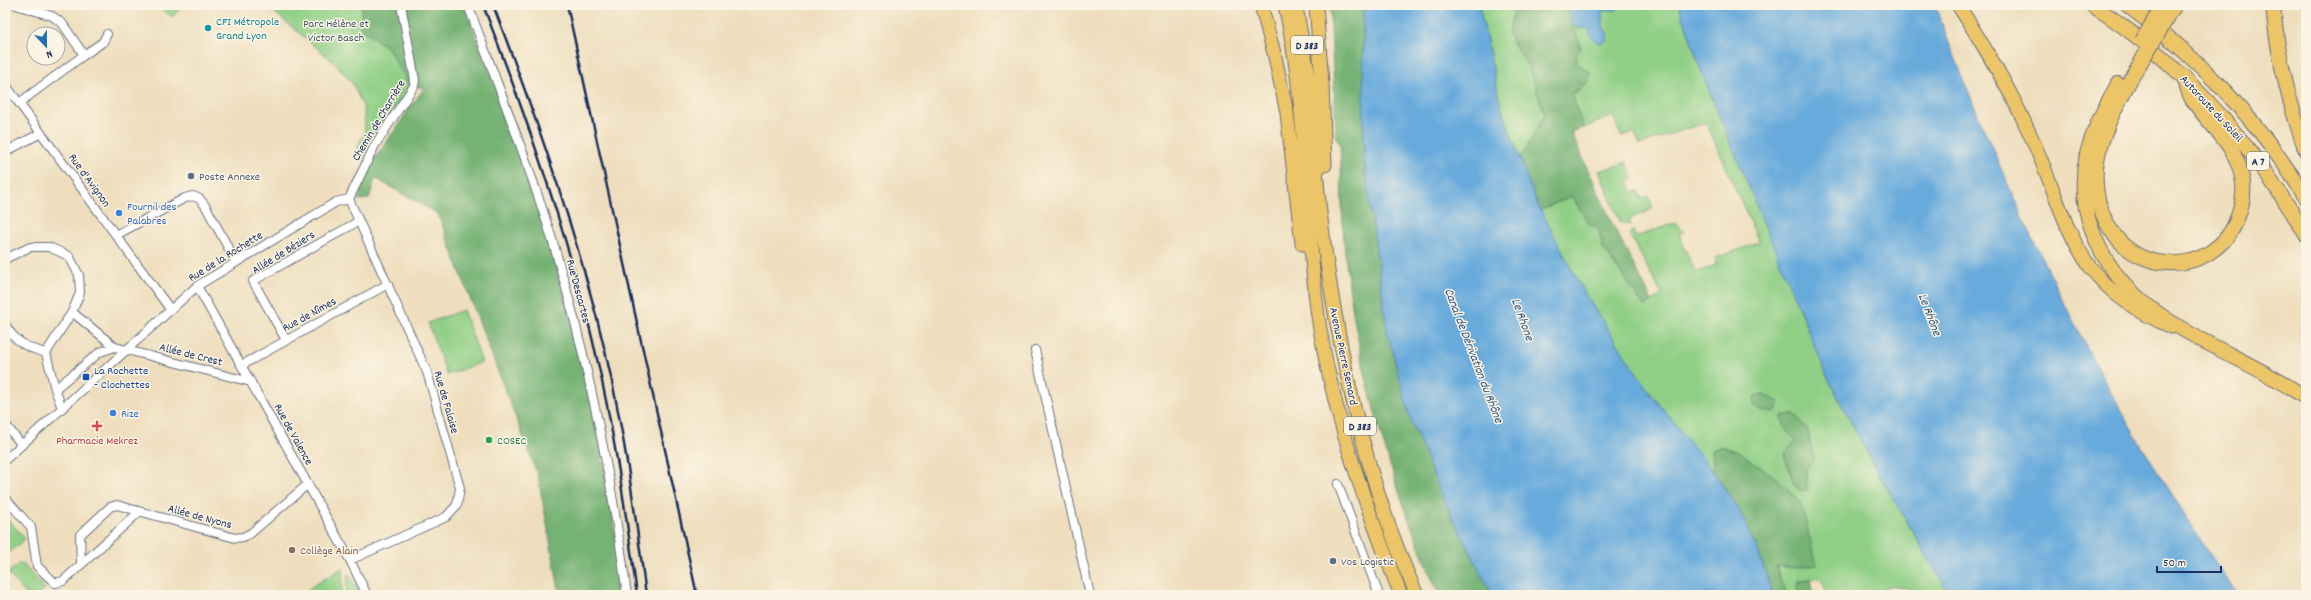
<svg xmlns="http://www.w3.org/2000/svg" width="2311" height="600" viewBox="0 0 2311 600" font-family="Dekko,sans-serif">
	<rect width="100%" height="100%" fill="#fcf5e5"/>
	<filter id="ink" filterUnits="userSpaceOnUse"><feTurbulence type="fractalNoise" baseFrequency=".025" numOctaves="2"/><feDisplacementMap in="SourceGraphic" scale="8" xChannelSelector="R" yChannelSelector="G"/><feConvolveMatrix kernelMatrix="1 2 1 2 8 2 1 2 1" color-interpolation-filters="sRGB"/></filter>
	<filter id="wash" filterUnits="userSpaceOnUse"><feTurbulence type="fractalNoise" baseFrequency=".012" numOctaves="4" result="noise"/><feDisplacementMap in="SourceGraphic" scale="16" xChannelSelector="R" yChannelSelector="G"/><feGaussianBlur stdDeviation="0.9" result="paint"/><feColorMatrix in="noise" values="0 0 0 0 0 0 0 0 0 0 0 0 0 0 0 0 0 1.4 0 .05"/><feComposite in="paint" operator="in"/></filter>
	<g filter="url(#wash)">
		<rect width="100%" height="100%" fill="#eedebd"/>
		<!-- green -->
		<path fill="#90cf86" stroke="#567f72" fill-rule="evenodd" d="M157,5H184L172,17Z
			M266,5H362L361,28L389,49L409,85L364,156L357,147L365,133L364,109L353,84L336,64Z
			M1479,5H1515L1508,34L1528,66L1545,114L1520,160L1502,110Z
			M1567,5H1679L1703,76L1827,376L1877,471L1950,595H1914L1908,588L1886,586L1879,595H1828L1821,579L1799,581L1797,594L1788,595L1781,583L1776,566L1795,568L1817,565L1712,451L1714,472L1647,389L1583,291L1540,210L1572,196L1588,223L1599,230L1603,248L1644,306L1662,295L1630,235L1633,231L1636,237L1675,223L1684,231L1679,233L1690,261L1697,272L1716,265V258L1759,242L1706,122L1640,145L1634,132L1621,136L1613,116L1583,128L1572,94L1579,91L1576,54L1581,49ZM1762,394L1780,403L1754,406ZM1795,414L1807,428L1814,459L1806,469L1807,490L1795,486L1784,455L1796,441Z
			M1627,162L1633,178L1628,180L1632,192L1639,191L1641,199L1649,196L1653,209L1629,219L1631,225L1620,222L1599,171Z
			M463,310L482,362L447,375L428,323Z
			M5,516L25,539L5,556Z
			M21,562L45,589L38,595H27L8,573Z
			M343,568L342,595H309L307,591L311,587Z
			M348,573L359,593V595H346Z"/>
		<!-- forest -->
		<path fill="#74b273" stroke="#487068" d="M362,5H464C496,87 528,170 553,254C586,365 609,480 624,595H560L538,476L438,214L375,178L369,199L359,200L361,179L424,88L409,85L389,49L361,28Z
			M1330,5H1363L1364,161L1387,330L1410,418L1442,496L1492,595H1439C1391,484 1355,364 1344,243C1341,210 1342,177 1340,144L1336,136Z
			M1515,5H1567L1581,49L1576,54L1578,64L1590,72L1589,82L1572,94L1583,128L1571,132L1613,225L1652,301L1644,306L1603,248L1599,230L1588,223L1572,196L1540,210L1520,160L1545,114L1528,66L1508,34Z
			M1762,394L1780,402L1775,412H1763L1754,406V396Z
			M1795,414L1807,428L1814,459L1806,469L1807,490L1801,491L1795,486L1784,454L1796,441L1784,427L1782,416Z
			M1721,446L1741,453L1778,479L1800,501L1817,565L1795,568L1776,566L1781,583L1788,595H1773L1757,548L1714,472L1712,450Z
			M1811,580L1814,595H1796L1799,581Z"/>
		<!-- water -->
		<path fill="#67aadc" stroke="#416c9d" d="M1363,5H1479L1502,110L1536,201L1583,291L1647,389L1714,472L1740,512L1757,548L1773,595H1492L1442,496L1410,418L1387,330L1364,161Z
			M1567,5H1621L1616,10L1602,11L1603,26L1608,35L1607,40L1599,44L1592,37L1588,28H1577L1571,23Z
			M1679,5H1935C2012,212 2110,414 2238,595H1950L1877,471L1827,376L1703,76Z"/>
	</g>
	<g filter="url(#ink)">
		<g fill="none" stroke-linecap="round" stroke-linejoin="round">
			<defs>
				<path id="minor" d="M16,5L52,16L62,23L84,55L19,103
					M468,5C498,86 530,166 555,249C588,362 612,478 627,595
					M84,55L103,42L107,34
					M5,84L170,309
					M5,152L41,133
					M349,199L427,372L460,488L457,505L446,517L350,560
					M349,199L375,145L414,86L415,80L401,5
					M116,235L185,198L193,196L200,199L206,207L236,262
					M5,259L30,247H49L69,256L79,275L80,293L72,312L46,353L55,389
					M197,286L350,560L367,595
					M72,312L115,347
					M5,324C14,342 28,348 46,353
					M286,340L253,281L359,221
					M1035,350L1090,595
					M242,365L388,284
					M62,408L55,389L100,352L115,347L251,382
					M5,424L22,445
					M5,460L197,286L336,202L349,199
					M1338,484L1379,595
					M5,498L31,527L37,566L55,583L63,581L139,512
					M81,564L80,535L110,507L117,505L235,538L243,537L251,533L308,484"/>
				<path id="trunk" d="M1261,5L1275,57L1287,113L1302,244
					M1285,5C1308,107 1304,213 1318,316C1332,412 1365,505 1401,595
					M1316,5L1322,83L1325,165
					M1958,5C1984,46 2009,87 2029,132C2071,222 2069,284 2172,327
					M1310,85C1314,127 1315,170 1320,212C1336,341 1363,476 1417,595"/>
				<path id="motorway" d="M1295,5L1310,85
					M2092,5C2183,63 2252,143 2306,235
					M2127,5C2198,56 2261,123 2306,198
					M2273,5C2277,55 2289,103 2306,151
					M2129,82C2116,107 2102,132 2097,160C2089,208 2116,261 2168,263C2183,264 2196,261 2209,253C2223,244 2233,232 2238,216C2242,206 2244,194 2243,183C2238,145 2211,128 2192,99C2188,93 2186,83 2184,76
					M2118,84C2090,132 2072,175 2092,230C2125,325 2231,345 2306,398"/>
			</defs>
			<!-- minor casing -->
			<use href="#minor" stroke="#656c7f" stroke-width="10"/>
			<!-- trunk casing -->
			<use href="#trunk" stroke="#656c7f" stroke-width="15"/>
			<!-- motorway casing -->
			<use href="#motorway" stroke="#656c7f" stroke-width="16"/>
			<!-- minor -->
			<use href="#minor" stroke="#fff" stroke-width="8"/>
			<!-- trunk -->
			<use href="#trunk" stroke="#ecc569" stroke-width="13"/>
			<!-- motorway -->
			<use href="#motorway" stroke="#ecc569" stroke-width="14"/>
			<!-- rail -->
			<path stroke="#1b2f5e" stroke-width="2.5" d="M483,5C527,118 567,232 595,350C614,430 626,513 637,595
				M493,5C536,117 576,230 604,347C624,428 635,512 646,595
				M567,5L697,595"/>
			<defs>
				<path id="motorway-bridge" d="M2142,41L2163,5
					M2129,82L2175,5"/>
			</defs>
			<!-- motorway-bridge casing -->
			<use href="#motorway-bridge" stroke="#656c7f" stroke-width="16" stroke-linecap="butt"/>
			<!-- motorway-bridge -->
			<use href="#motorway-bridge" stroke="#ecc569" stroke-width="14"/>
		</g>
	</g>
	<!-- markers -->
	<circle fill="#0f9aa8" stroke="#fcf5e5" stroke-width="1.5" cx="208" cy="28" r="4"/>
	<g fill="#5c6f8a" stroke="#fcf5e5" stroke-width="1.5">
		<circle cx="191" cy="176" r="4"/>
		<circle cx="1333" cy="561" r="4"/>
	</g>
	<g fill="#3f7fe0" stroke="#fcf5e5" stroke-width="1.5">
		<circle cx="119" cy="213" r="4"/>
		<circle cx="113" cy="413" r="4"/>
	</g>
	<rect fill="#1a4fb4" stroke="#fcf5e5" stroke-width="1.5" x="82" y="373" width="8" height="8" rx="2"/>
	<path fill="#e0444e" stroke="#fcf5e5" stroke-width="1.5" d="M95 420h4v4h4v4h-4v4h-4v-4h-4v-4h4z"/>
	<circle fill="#2e9e5b" stroke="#fcf5e5" stroke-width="1.5" cx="489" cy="440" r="4"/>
	<circle fill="#8d6e63" stroke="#fcf5e5" stroke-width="1.5" cx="292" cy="550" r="4"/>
	<g text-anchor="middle" stroke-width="3" stroke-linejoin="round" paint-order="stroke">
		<!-- shield labels -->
		<g fill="#fcf5e5" stroke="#5e6a86" stroke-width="1">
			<rect x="1291" y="36" width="32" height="18" rx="3"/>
			<rect x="2247" y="152" width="22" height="18" rx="3"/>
			<rect x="1344" y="417" width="32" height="18" rx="3"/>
		</g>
		<g font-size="11" font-weight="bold" fill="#1b2f5e">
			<text x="1307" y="49">D 383</text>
			<text x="2258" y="165">A 7</text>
			<text x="1360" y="430">D 383</text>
		</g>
		<!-- culture labels -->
		<g font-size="12" fill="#0d838f" stroke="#fcf5e5" text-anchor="start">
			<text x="216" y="25">CFI Métropole<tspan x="216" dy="14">Grand Lyon</tspan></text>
		</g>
		<!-- park labels -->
		<g font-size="12" fill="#385768" stroke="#fcf5e5">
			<text x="336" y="27">Parc Hélène et<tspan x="336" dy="14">Victor Basch</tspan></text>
		</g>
		<!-- street labels -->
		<g font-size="12" fill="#1b2f5e" stroke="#fcf5e5">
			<text transform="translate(2212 108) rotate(47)" y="4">Autoroute du Soleil</text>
			<text transform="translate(378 120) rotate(-59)" y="4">Chemin de Charrière</text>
			<text transform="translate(90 180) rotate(54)" y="4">Rue d'Avignon</text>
			<text transform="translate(283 252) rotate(-32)" y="4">Allée de Béziers</text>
			<text transform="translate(225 256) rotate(-32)" y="4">Rue de la Rochette</text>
			<text transform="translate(579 291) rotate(75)" y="4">Rue Descartes</text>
			<text transform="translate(309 314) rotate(-29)" y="4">Rue de Nîmes</text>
			<text transform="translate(191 354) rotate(14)" y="4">Allée de Crest</text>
			<text transform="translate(1344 356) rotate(78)" y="4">Avenue Pierre Semard</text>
			<text transform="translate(447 402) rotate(74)" y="4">Rue de Falaise</text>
			<text transform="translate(294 434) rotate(61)" y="4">Rue de Valence</text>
			<text transform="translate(200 516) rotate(15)" y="4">Allée de Nyons</text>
		</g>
		<!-- service labels -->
		<g font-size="12" fill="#4e5e75" stroke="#fcf5e5" text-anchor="start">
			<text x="199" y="180">Poste Annexe</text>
			<text x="1341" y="565">Vos Logistic</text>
		</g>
		<!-- shop labels -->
		<g font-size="12" fill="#366cbe" stroke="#fcf5e5" text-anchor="start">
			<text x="127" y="210">Fournil des<tspan x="127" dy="14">Palabres</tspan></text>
			<text x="121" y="417">Rize</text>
		</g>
		<!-- transit labels -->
		<g font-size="12" fill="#164399" stroke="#fcf5e5" text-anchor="start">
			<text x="94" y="374">La Rochette<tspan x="94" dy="14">- Clochettes</tspan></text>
		</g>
		<!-- health labels -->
		<g font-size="12" fill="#be3a42" stroke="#fcf5e5">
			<text x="97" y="444">Pharmacie Mekrez</text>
		</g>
		<!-- leisure labels -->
		<g font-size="12" fill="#27864d" stroke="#fcf5e5" text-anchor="start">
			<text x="497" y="444">COSEC</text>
		</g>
		<!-- education labels -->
		<g font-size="12" fill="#785e54" stroke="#fcf5e5" text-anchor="start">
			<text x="300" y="554">Collège Alain</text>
		</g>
		<!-- water labels -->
		<g font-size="13" font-style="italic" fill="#325484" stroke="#fcf5e5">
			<text transform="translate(1931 314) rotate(69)" y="5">Le Rhône</text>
			<text transform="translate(1524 319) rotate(70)" y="5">Le Rhone</text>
			<text transform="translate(1475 355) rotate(69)" y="5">Canal de Dérivation du Rhône</text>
		</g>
	</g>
	<!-- margin -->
	<rect width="2311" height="600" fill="none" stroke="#fcf5e5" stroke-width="20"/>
	<!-- north arrow -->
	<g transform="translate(46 46) rotate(158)"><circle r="19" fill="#fcf5e5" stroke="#a2a6af"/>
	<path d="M0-3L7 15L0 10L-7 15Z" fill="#1f6fb2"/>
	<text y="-6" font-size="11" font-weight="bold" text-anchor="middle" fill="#1b2f5e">N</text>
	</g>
	<!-- scale -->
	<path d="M2157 566v6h64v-6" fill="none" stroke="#1b2f5e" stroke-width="2"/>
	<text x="2163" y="566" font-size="12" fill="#1b2f5e" stroke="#fcf5e5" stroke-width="3" paint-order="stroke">50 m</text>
</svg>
